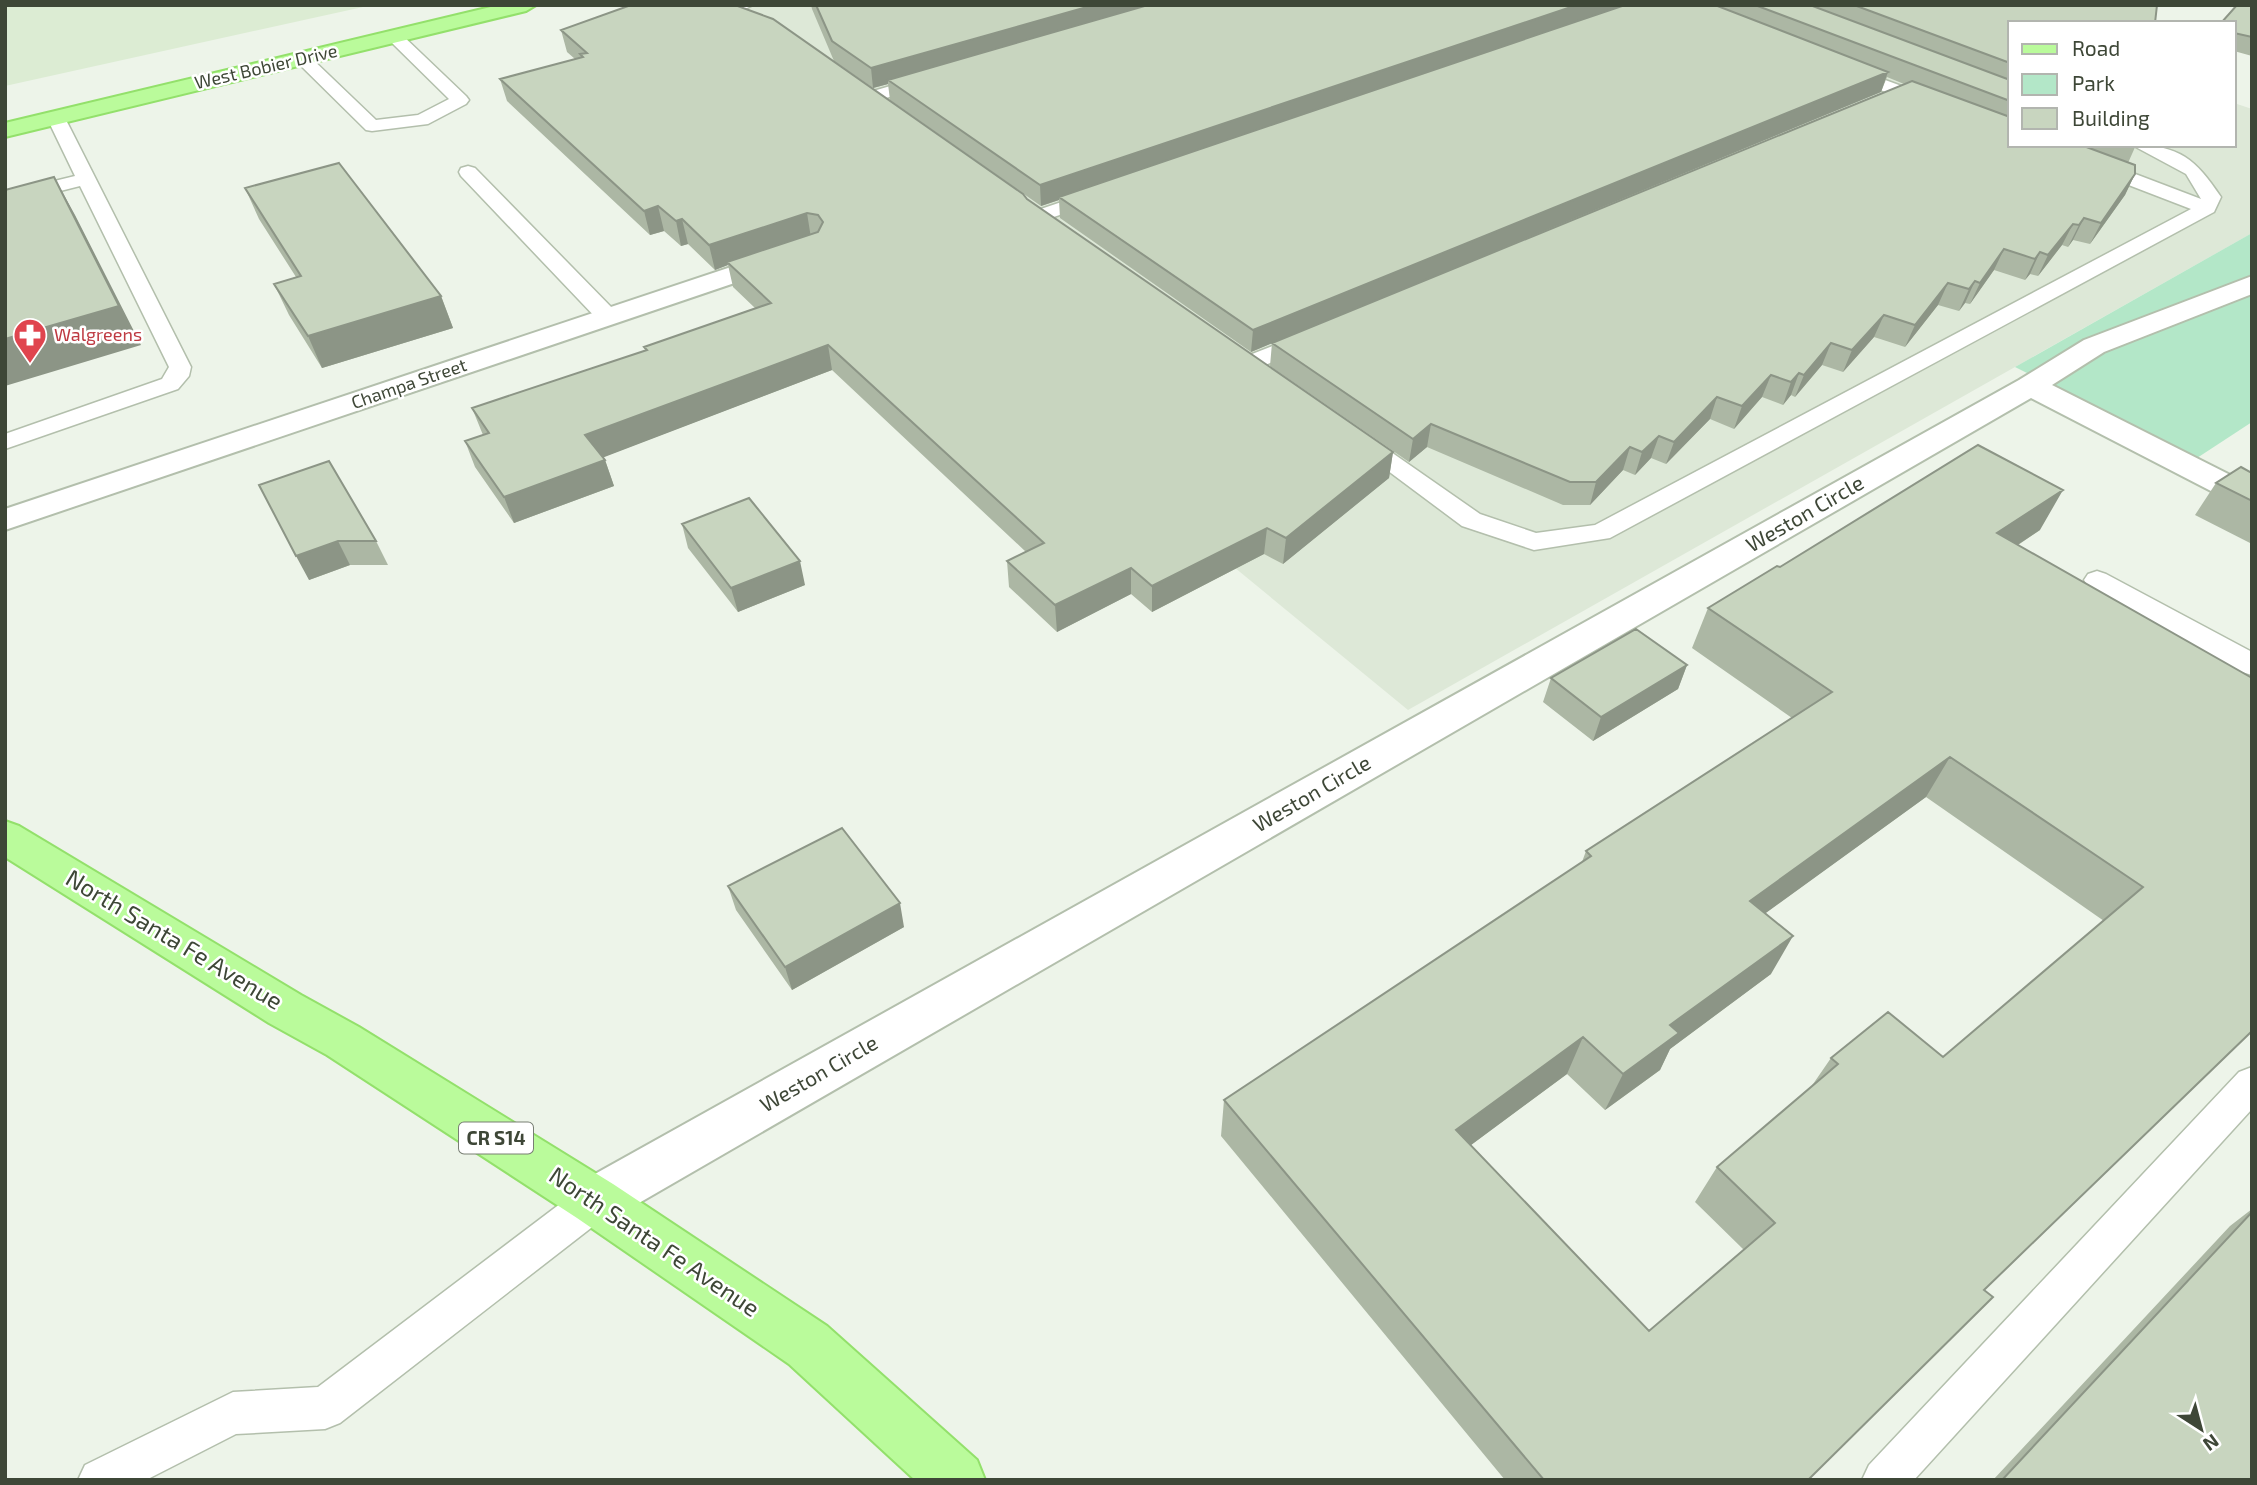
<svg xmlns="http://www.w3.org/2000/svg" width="2257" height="1485" viewBox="0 0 2257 1485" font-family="'Exo 2',sans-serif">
	<rect width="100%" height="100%" fill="#edf4e9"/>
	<!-- residential -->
	<path fill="#dde8d7" d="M664,5H1952L2010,145H2234V103L2252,109V233L1408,710L575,26Z"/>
	<!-- education -->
	<path fill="#dcecd3" d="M5,5H372L5,86Z"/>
	<!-- green -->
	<path fill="#b3e7c8" d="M2252,233V422L2197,458L2015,367Z"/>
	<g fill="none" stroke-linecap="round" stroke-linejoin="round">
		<defs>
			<path id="service" d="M734,5H753L741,11L735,9Z
				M395,32L401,34L466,96L469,100L466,104L428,124L372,131L366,130L294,59L296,55H308L376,120L418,115L449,99L389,40L387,37Z
				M1847,66L1937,99L1940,103L1931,108L1925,107L1841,75L1838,71Z
				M928,75L934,76L937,80L934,84L869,103L860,98L863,94Z
				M56,113L65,118L191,367L189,376L178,389L5,449V434L162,379L169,367L80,186L5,205V193L75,176L47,118Z
				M2033,145H2059L2201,199L2186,174L2132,145C2180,145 2195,159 2221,197L2214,212L1610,538L1534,550L1462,526L1348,441L1352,436L1360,434L1368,436L1480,514L1536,533L1595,525L2191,209L2035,149Z
				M468,166L475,168L616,312L619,317L616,322H600L461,176L459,172L461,168Z
				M1097,190L1107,196L1104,200L1036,223L1029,221L1026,217L1029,213Z
				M1308,332L1316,334L1319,339L1316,344L1258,368H1242L1239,363L1242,358Z
				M2097,571L2106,574L2252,652V675L2242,672L2088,586L2084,580L2088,574Z
				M2252,1067V1109L1914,1480H1862L1869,1465L2239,1072Z
				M595,1183L609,1188L614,1201L609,1214L340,1423L325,1429L236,1434L146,1480H78L85,1465L233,1392L318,1387L581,1188Z"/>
			<path id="minor" d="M779,251L788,253L792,259L788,265L5,530V509Z
				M2252,276V294L2104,352L2052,385L2252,486V509L2240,506L2031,398L613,1218L595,1225L577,1218L570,1201L577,1184L2019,380L2084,340Z"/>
			<path id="primary" d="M499,5H536L526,11L5,137V123Z
				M5,821L19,826L301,995L359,1027L613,1184L827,1326L977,1460L985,1480H915L789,1364L577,1218L327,1055L269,1023L5,857Z"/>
		</defs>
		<!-- service casing -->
		<use href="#service" stroke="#b3bfac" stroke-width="3"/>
		<!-- minor casing -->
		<use href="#minor" stroke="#b3bfac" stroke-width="4"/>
		<!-- primary casing -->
		<use href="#primary" stroke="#93e06b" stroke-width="4"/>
		<!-- service -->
		<use href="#service" fill="#fff" fill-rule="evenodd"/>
		<!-- minor -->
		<use href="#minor" fill="#fff" fill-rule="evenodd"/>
		<!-- primary -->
		<use href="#primary" fill="#bafb9b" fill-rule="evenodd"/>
	</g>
	<!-- wall -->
	<path fill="#acb7a4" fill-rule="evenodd" d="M811,5H2157L2010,23V145H2136L2128,163L2135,174L2125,195L2090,244L2073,240L2068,247L2062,245L2038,276L2030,274L2025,280L1994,270L1970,304L1965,303L1959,311L1938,305L1905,347L1874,337L1843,372L1822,365L1795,397L1791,395L1783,405L1762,397L1734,429L1710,419L1666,464L1651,458L1635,475L1623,470L1590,505H1563L1427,447L1409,462L1270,366L1272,343L1251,352L1060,218L1059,200L1041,206L890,100L888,84L873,88L834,61L812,9ZM1887,77L1904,84L1291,336L1881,92Z
		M2252,5V56L2234,51V23Z
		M561,30L1027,199L1393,452L1389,478L1283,564L1264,554L1152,612L1131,594L1057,632L1009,587L1007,561L1026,552L832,370L603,457L605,460L614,486L514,523L475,467L465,441L483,435L472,408L645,351L644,347L755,308L733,287L728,265L715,270L688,244L681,246L664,231L650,235L507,101L500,79L575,59L567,52Z
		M245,188L441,296L453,328L322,368L289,315L274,284L296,277L259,219Z
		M329,461L376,541L388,565H350L309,580Z
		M2252,472V544L2195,515L2216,483Z
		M682,524L805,585L738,612L688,548Z
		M2040,530L2018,545L2252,678L1984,1290L1808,1480H1505L1221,1136L1224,1100L1582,862L1586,851L1792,718L1692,648L1708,608L1780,567ZM1926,797L2104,921L1943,1057L1831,1058L1811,1087L1717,1167L1695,1202L1744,1250L1649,1331L1471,1145L1567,1074L1605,1110L1660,1070L1670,1049L1771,974L1765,913Z
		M1687,665L1678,689L1593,741L1543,702L1551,678Z
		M728,886L904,927L792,990L736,910Z
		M2252,1209V1480H1993L2230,1226Z"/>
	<!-- shaded-wall -->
	<path fill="#8c9586" d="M1094,5H1160L888,80V84L873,88L871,68Z
		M1577,5H1628L1059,197V200L1041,206L1040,185Z
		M1888,72L1881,92L1251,352L1253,330Z
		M2135,174L2125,195L2090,244L2101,223Z
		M54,177L75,215L141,345L5,386V339Z
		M658,206L664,231L650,235L644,211Z
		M807,213L811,238L727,262L728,265L715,270L709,245Z
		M2084,218L2073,240L2068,247L2079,225Z
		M682,219L688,244L681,246L676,221Z
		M2073,224L2062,245L2038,276L2048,255Z
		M2004,249L1994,270L1970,304L1980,283Z
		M2040,252L2030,274L2025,280L2035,259Z
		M1975,281L1965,303L1959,311L1969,289Z
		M1948,283L1938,305L1905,347L1915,325Z
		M441,296L453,328L322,368L308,336Z
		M1884,315L1874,337L1843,372L1852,350Z
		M1831,343L1822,365L1795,397L1804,375Z
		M828,345L832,370L594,461L585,435Z
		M1799,373L1791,395L1783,405L1791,382Z
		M1771,375L1762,397L1734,429L1742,406Z
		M1717,397L1710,419L1666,464L1674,442Z
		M1431,424L1427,447L1409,462L1413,439Z
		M1659,436L1651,458L1635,475L1642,452Z
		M1630,447L1623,470L1590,505L1596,482Z
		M1393,452L1389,478L1283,564L1286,538Z
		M605,460L614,486L514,523L504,497Z
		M2063,490L2040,530L1975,573L1997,533Z
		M1267,528L1264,554L1152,612V586Z
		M338,541L350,565L309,580L296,556Z
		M800,561L805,585L738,612L731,588Z
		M1131,568V594L1057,632L1055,605Z
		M1687,665L1678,689L1593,741L1601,717Z
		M1950,757L1926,797L1730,939L1750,901Z
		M900,903L904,927L792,990L785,967Z
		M1793,936L1771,974L1670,1049L1660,1070L1605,1110L1623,1074L1670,1025Z
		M1583,1037L1567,1074L1444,1165L1456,1130Z"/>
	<!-- building -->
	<path fill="#c8d5bf" stroke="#8c9586" stroke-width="2" fill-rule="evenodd" d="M631,5H735L773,19L1023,194L1027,199L1393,452L1286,538L1267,528L1152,586L1131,568L1055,605L1007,561L1044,543L828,345L585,435L605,460L504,497L465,441L489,433L472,408L647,350L644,347L771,303L727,262L818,232L823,222L818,215L807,213L709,245L682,219L676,221L658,206L644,211L500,79L583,57L580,54L587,53L561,30Z
		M816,5H1094L871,68L832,41Z
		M1148,5H1577L1040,185L888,80Z
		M1625,5H1715L1888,72L1253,330L1059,197Z
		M1755,5H1810L2010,80V101Z
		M1854,5H2157L2155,23H2010V63Z
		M2237,5H2252V37L2234,33V23H2221Z
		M1912,81L2010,117V145H2081L2135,165V174L2101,223L2084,218L2079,225L2073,224L2048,255L2040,252L2035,259L2004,249L1980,283L1975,281L1969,289L1948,283L1915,325L1884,315L1852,350L1831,343L1804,375L1799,373L1791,382L1771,375L1742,406L1717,397L1674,442L1659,436L1642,452L1630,447L1596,482H1570L1431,424L1413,439L1272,343Z
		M339,163L441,296L308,336L274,284L301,276L245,188Z
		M54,177L119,306L5,339V190Z
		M1978,445L2063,490L1997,533L2252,678V1031L1984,1290L1993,1297L1808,1480H1544L1224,1100L1591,856L1586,851L1832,692L1708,608L1777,566L1780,567ZM1950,757L2143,887L1943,1057L1888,1012L1831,1058L1838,1064L1717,1167L1775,1223L1649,1331L1456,1130L1583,1037L1623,1074L1679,1033L1670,1025L1793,936L1750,901Z
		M329,461L376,541H338L296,556L259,485Z
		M2241,467L2252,473V501L2216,483Z
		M749,498L800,561L731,588L682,524Z
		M1636,629L1687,665L1601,717L1551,678Z
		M842,828L900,903L785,967L728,886Z
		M2252,1212V1480H2002Z"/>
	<!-- icons -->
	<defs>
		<symbol id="pharmacy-pin" viewBox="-11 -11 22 30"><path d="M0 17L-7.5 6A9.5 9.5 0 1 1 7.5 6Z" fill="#e0444e" stroke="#fff"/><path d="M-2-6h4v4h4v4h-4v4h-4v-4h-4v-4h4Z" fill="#fff"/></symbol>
	</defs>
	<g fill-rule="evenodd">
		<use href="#pharmacy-pin" x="11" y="316" width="38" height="52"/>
	</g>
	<g text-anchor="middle" stroke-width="5" stroke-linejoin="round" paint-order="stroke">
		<!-- far-street labels -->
		<g font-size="18" fill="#3e4737" stroke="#fff">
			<text transform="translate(266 67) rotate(-13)" y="6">West Bobier Drive</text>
			<text transform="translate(409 384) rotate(-19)" y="6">Champa Street</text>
		</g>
		<!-- far-health labels -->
		<g font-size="18" fill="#be3a42" stroke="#fff" text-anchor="start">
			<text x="54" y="341">Walgreens</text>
		</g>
		<!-- shield labels -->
		<rect fill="#fff" stroke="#787e73" stroke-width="2" x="459" y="1122.5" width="74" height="31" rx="5"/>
		<g font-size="19" font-weight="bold" fill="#3e4737">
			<text x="496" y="1145">CR S14</text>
		</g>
		<!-- street labels -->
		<g font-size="21" fill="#3e4737" stroke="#fff">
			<text transform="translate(1805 514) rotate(-30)" y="7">Weston Circle</text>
			<text transform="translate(1312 794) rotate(-30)" y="7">Weston Circle</text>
			<text transform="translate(819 1074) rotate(-30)" y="7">Weston Circle</text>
		</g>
		<!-- near-street labels -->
		<g font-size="24" fill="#3e4737" stroke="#fff">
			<text transform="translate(174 940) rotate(31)" y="8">North Santa Fe Avenue</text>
			<text transform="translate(654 1242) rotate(34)" y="8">North Santa Fe Avenue</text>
		</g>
	</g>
	<!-- border -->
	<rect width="2257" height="1485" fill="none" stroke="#3e4737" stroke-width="14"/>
	<!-- legend -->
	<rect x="2008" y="21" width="228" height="126" fill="#ffffff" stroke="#b2b5af" stroke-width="2"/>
	<rect x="2022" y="44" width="35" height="10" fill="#bafb9b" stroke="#b2b5af" stroke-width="2"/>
	<text x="2072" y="56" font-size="21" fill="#3e4737">Road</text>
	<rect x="2022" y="74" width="35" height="21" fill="#b3e7c8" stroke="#b2b5af" stroke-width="2"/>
	<text x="2072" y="91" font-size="21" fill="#3e4737">Park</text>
	<rect x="2022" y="108" width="35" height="21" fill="#c8d5bf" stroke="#b2b5af" stroke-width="2"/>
	<text x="2072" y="126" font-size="21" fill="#3e4737">Building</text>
	<!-- north arrow -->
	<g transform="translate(2201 1429) rotate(144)" stroke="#ffffff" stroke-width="5" paint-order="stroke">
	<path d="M0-5L12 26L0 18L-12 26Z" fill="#3e4737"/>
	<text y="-10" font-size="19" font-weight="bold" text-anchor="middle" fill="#3e4737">N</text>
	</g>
</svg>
